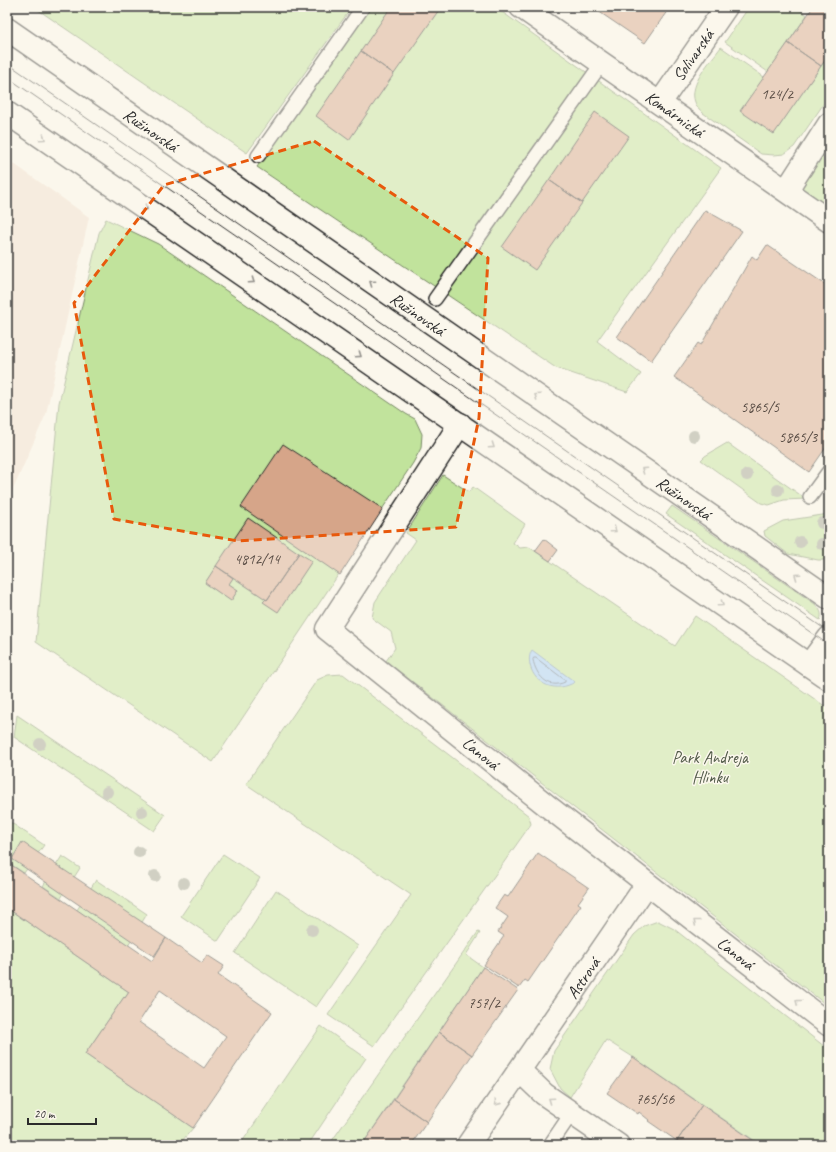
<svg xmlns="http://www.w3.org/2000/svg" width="836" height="1152" viewBox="0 0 836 1152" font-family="Caveat,sans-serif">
	<rect width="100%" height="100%" fill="#fbf7ec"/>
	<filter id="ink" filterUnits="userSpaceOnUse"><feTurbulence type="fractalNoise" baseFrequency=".025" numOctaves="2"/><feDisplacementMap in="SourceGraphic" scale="8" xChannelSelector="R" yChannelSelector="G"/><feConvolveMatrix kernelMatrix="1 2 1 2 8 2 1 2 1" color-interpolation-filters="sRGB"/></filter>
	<g filter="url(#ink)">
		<!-- built -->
		<path fill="#f0dece" d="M7,159L89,217L46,414L8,501L7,502Z"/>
		<!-- green -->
		<path fill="#c1e39c" stroke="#768764" d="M34,7H352L247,153Z
			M369,7H495L721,168L597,341L641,374L627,392L556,368L257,167Z
			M749,7H795L807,15L768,72L725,42Z
			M721,47L764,77L774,133L829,55V96L794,147L784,154L774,155L761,154L703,113C700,110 696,106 695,102C688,84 711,61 721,47Z
			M829,143V208L798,187Z
			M106,219L158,244L406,414L415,419L422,434L421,448L413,463L213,762L36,642L59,403L99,233Z
			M727,443L806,499L784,500L769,505L761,503L701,460L705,456Z
			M443,475L469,492L473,487L525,524L513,543L520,548L529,547L675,646L695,616L829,709V1007L386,661L395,648L391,632L372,618L375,602L416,540L406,533Z
			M672,506L815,604C820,610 823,613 820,620L666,514Z
			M829,514V560H818L788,554L765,536L764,531L783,521Z
			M343,674L529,816L531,824L374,1046L328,1015L411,895L246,784L317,680L328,675Z
			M17,715L165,815L154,831L14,737Z
			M7,820L44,845L24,873L7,862Z
			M223,854L260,878L218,941L181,916Z
			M62,856L80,868L61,898L43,886Z
			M96,880L147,914L128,945L77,910Z
			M276,890L358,946L316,1007L235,953Z
			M7,908L129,992L125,998L124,997L85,1054L193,1128L182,1141L186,1145H7Z
			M658,921L674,929L829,1050V1145H761L633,1057L606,1040L570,1097L560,1088L550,1069L554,1051L634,935L644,926Z
			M478,932L480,933L466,955L483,967L362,1145H329Z
			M321,1026L366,1058L308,1145H240Z"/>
		<!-- water -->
		<path fill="#a0ccfa" stroke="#718ca7" d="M532,650L575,682C557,693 535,686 530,665C529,659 529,655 532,650Z"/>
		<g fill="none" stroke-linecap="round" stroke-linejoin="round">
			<!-- shore -->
			<path stroke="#5a6b7e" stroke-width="1" d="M534,658H536L565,680V682C548,690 536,675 533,660Z"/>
		</g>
		<!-- building -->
		<path fill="#d6a589" stroke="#2b2b2b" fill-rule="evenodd" d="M391,7H441L394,74L361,51Z
			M592,7H670L645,43Z
			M813,7H829V55L821,66L788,43Z
			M788,43L821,66L774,134L740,111Z
			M361,51L394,74L349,140L316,116Z
			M595,112L629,136L582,203L549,180Z
			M549,180L582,203L535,270L502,247Z
			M705,210L742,231L651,361L617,337Z
			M767,245L829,287V443L809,472L674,377L698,343L701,345L752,256L757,260Z
			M283,444L383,509L340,575L241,507Z
			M248,518L299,553L267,600L216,566Z
			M544,539L558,550L550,561L535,551Z
			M299,553L312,561L278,612L263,602L266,599L267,600Z
			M216,566L233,578L229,584L238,590L231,601L205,583Z
			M22,842L166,938L154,956L12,859Z
			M538,853L589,888L578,903L581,905L528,982L525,980L519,988L484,965L504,936L498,932L508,917L495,908L504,895L508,897Z
			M7,862L152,961L166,938L202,963L207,955L224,966L218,975L272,1012L193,1128L85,1054L124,997L125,998L129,992L7,908ZM160,990L226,1036L204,1068L139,1022Z
			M483,967L518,990L472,1055L439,1032Z
			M439,1032L472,1055L427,1122L394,1099Z
			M633,1057L702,1105L677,1141L648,1121L649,1120L639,1112L638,1114L607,1093Z
			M394,1099L427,1122L411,1145H362Z
			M702,1105L760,1145H683L677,1141Z"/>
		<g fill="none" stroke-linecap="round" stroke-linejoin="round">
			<defs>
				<path id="lane" d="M258,156L363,7
					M435,299L602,63
					M810,497L829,471
					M550,1145L571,1114"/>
				<path id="street" d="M521,7L829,221
					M660,103L726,7
					M786,191L829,124
					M460,424L327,629L550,808L829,1025
					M809,665L829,638
					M520,1071L544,1094L618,1145
					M468,1145L647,884"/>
				<path id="secondary" d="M7,29L829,598
					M7,113L829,679"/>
			</defs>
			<!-- lane casing -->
			<use href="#lane" stroke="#2b2b2b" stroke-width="16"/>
			<!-- street casing -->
			<use href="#street" stroke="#2b2b2b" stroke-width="25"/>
			<!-- secondary casing -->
			<use href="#secondary" stroke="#2b2b2b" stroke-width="25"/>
			<!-- lane -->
			<use href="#lane" stroke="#fbf7ec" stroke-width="13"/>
			<!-- street -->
			<use href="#street" stroke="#fbf7ec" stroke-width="22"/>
			<!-- secondary -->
			<use href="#secondary" stroke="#fbf7ec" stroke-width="22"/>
			<!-- tram -->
			<path stroke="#2b2b2b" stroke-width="1" d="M7,63L829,632
				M7,77L829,645"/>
		</g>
		<!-- trees -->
		<g fill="#9da091">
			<circle cx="694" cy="436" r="6"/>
			<circle cx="747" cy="475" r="6"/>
			<circle cx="778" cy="490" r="6"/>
			<circle cx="822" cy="523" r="6"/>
			<circle cx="800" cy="542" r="6"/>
			<circle cx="822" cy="544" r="6"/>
			<circle cx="40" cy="744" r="6"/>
			<circle cx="107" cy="792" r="6"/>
			<circle cx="142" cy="812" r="6"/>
			<circle cx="139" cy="852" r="6"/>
			<circle cx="155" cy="876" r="6"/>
			<circle cx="184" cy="883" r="6"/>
			<circle cx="312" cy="930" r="6"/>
		</g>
		<!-- one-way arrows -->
		<defs><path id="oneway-chevron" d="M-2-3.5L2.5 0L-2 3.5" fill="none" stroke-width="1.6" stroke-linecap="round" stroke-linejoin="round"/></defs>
		<g stroke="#93918c">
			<use href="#oneway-chevron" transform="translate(43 138) rotate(35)"/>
			<use href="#oneway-chevron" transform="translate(145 208) rotate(34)"/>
			<use href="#oneway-chevron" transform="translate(252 281) rotate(34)"/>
			<use href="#oneway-chevron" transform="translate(372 283) rotate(-145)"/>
			<use href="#oneway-chevron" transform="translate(359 355) rotate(34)"/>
			<use href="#oneway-chevron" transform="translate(537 396) rotate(-145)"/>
			<use href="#oneway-chevron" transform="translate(492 446) rotate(34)"/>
			<use href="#oneway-chevron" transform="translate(644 470) rotate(-146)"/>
			<use href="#oneway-chevron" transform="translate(614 530) rotate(35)"/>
			<use href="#oneway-chevron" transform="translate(797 576) rotate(-145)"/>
			<use href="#oneway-chevron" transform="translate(721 604) rotate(35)"/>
			<use href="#oneway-chevron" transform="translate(696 922) rotate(-142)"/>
			<use href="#oneway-chevron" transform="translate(798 1002) rotate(-142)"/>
			<use href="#oneway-chevron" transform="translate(551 1100) rotate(-145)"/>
			<use href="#oneway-chevron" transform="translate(497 1103) rotate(125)"/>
		</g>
	</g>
	<!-- marked area -->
	<path d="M0 0H836V1152H0ZM314,141L488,258L479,418L456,527L238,541L114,519L74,303L164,185Z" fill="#fbf7ec" fill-opacity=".55" fill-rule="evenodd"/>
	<path fill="none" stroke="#e8590c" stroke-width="3" stroke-dasharray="8 5" stroke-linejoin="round" d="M314,141L488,258L479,418L456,527L238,541L114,519L74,303L164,185Z"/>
	<g text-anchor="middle" stroke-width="3" stroke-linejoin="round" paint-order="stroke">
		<!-- number labels -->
		<g font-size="15" fill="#564a42">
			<text x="777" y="99">124/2</text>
			<text x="760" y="412">5865/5</text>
			<text x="798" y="442">5865/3</text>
			<text x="257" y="564">4812/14</text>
			<text x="484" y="1008">757/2</text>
			<text x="655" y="1104">765/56</text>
		</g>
		<!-- street labels -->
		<g font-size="17" fill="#2b2b2b" stroke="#fbf7ec">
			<text transform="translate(693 55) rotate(-55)" y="6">Solivarská</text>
			<text transform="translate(675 114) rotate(35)" y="6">Komárnická</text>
			<text transform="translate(151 130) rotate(35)" y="6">Ružinovská</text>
			<text transform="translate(418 314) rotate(35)" y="6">Ružinovská</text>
			<text transform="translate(684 498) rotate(35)" y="6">Ružinovská</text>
			<text transform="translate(481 753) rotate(39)" y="6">Ľanová</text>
			<text transform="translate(736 953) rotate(38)" y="6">Ľanová</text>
			<text transform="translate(583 978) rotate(-56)" y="6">Astrová</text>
		</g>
		<!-- park labels -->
		<g font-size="17" fill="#505947" stroke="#fbf7ec">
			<text x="710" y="763">Park Andreja<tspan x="710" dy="20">Hlinku</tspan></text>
		</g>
	</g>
	<!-- margin -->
	<rect width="836" height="1152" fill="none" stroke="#fbf7ec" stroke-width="24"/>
	<rect x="12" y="12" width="812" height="1128" fill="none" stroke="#2b2b2b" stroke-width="1.5" filter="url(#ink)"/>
	<!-- scale -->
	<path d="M28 1118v6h68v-6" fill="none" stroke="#2b2b2b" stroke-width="2"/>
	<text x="34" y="1118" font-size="12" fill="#2b2b2b" stroke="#fbf7ec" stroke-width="3" paint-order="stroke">20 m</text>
</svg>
